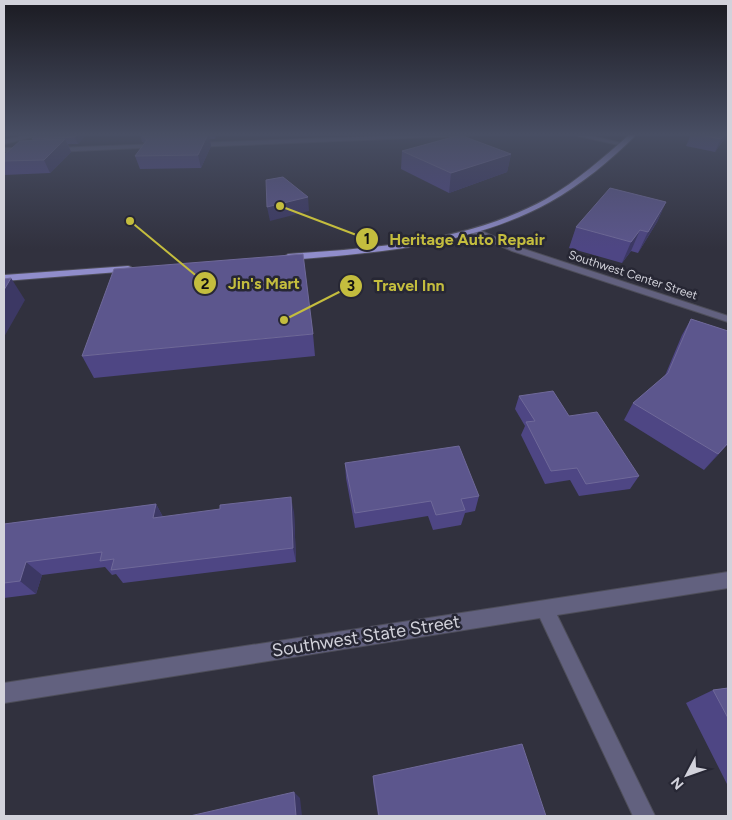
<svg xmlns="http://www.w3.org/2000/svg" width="732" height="820" viewBox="0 0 732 820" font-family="Figtree,sans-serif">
	<rect width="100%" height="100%" fill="#31313e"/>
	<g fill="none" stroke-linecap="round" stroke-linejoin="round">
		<defs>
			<path id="minor" d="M31,134H45L4,144V140Z
				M442,134H509L194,147L191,145L194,143Z
				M569,134H583L626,144L623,146Z
				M159,144L161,147L54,152L51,150L54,148Z
				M4,148H24L27,150L24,152H4Z
				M471,229H477L518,247L728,316V322L512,251L471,233Z
				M728,572V588L557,615L655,816H633L540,618L4,703V683Z"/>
			<path id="primary" d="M630,134H637C611,160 581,185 550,202C471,246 376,253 288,260L284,257L288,254C374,248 468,242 546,199C577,181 603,158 630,134Z
				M128,266L131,267V271L4,281V275Z"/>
		</defs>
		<!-- minor casing -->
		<use href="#minor" stroke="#4e4e5a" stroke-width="2"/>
		<!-- primary casing -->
		<use href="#primary" stroke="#4e4e5a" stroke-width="2"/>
		<!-- minor -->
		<use href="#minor" fill="#62617f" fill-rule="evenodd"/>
		<!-- primary -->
		<use href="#primary" fill="#908dcb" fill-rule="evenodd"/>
	</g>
	<!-- wall -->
	<path fill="#4e4684" d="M87,134L78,144H68L71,152L50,173L4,175V155L33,140L32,139Z
		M168,134H217L215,139H210L211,146L201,168L140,169L135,156L144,144L143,142H142L140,135Z
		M691,134H728L715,152L686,146Z
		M402,151L511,154L507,172L449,193L401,169Z
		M666,202L657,222L638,253L631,251L622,263L569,248L576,227Z
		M691,319L728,331V444L704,470L624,420L633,403L664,378L682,335Z
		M313,334L315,356L94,378L82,356Z
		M519,396L569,416L639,476L630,489L579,496L570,480L545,484L521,435L525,426L515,409Z
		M345,463L479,496L475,511L465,513L461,525L433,530L428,516L355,528L346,478Z
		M156,504L163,517L294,512L296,562L123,583L116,574L112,575L105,567L42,575L36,594L4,598V524Z
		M728,688V786L686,703L713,690Z
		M373,776L546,816H378L373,782Z"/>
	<!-- shaded-wall -->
	<path fill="#3c3864" d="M78,134H87L78,144L75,137Z
		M209,134L211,146L201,168L198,155Z
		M214,134H217L215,139Z
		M725,134H728L715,152L721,139Z
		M65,139L71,152L50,173L44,160Z
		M511,154L507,172L449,193L451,173Z
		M308,197L309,211L270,221L267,207Z
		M666,202L657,222L638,253L648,232Z
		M640,230L631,251L622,263L631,242Z
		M11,278L25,300L4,337V290Z
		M728,443V444L704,470L718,454Z
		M291,497L294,512L296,562L293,548Z
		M156,504L164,519L153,518Z
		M26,562L42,575L36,594L20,581Z
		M294,792L300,798L302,816H296Z"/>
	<!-- building -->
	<path fill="#5c568d" stroke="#6f6999" d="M37,134H78L75,137L32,139Z
		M143,134H168L140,135Z
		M208,134L198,155L135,156L147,140L142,136Z
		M696,134H725L721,139Z
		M460,135L511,154L451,173L402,151Z
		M65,139L44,160L4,161V155L20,141Z
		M283,177L308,197L267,207L266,180Z
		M610,188L666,202L648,232L640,230L631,242L576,227Z
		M303,254L313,334L82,356L114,269Z
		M11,278L4,290V279Z
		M691,319L728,331V443L718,454L633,403L668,373Z
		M553,391L569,416L597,412L639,476L586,484L577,468L551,471L526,422L535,421L519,396Z
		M459,446L479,496L461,499L465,510L436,515L431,501L355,513L345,463Z
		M291,497L293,548L111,570L114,559L100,561L102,552L26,562L20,581L4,583V524L156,504L153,518L220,509V505Z
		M728,688V718L713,690Z
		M522,744L546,816H379L373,776Z
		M294,792L296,816H190Z"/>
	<!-- sky -->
	<linearGradient id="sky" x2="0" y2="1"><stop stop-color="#1b1b22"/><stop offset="0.54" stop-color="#484e63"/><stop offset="1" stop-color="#484e63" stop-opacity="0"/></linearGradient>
	<rect width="732" height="249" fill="url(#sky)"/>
	<g text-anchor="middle" stroke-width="5" stroke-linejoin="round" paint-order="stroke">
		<!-- far-street labels -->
		<g font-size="12" fill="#d2d2db" stroke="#272734">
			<text transform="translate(633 275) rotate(18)" y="4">Southwest Center Street</text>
		</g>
		<!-- near-street labels -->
		<g font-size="18" fill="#d2d2db" stroke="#272734">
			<text transform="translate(366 636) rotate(-9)" y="6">Southwest State Street</text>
		</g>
	</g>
	<!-- callouts -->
	<path fill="none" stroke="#c4bd3e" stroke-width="2" d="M280 206L367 239M130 221L205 283M284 320L351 286"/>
	<g fill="#c4bd3e" stroke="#272734" stroke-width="2">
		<circle cx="280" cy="206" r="5"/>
		<circle cx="130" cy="221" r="5"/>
		<circle cx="284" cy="320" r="5"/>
		<circle cx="367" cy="239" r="12"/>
		<circle cx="205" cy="283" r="12"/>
		<circle cx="351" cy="286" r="12"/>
	</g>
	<g font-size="15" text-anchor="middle" font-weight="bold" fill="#111">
		<text x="367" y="244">1</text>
		<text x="205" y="289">2</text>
		<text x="351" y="291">3</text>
	</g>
	<g font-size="16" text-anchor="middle" font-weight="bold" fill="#c4bd3e" stroke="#272734" stroke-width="5" stroke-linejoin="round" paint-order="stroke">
		<text x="467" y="245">Heritage Auto Repair</text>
		<text x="264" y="289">Jin's Mart</text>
		<text x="409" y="291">Travel Inn</text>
	</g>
	<!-- border -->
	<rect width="732" height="820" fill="none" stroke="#d2d2db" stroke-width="10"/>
	<!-- north arrow -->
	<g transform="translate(687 775) rotate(229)" stroke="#272734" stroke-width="4" paint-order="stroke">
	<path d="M0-4L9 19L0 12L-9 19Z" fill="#d2d2db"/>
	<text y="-8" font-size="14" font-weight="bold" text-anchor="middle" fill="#d2d2db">N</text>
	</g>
</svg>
